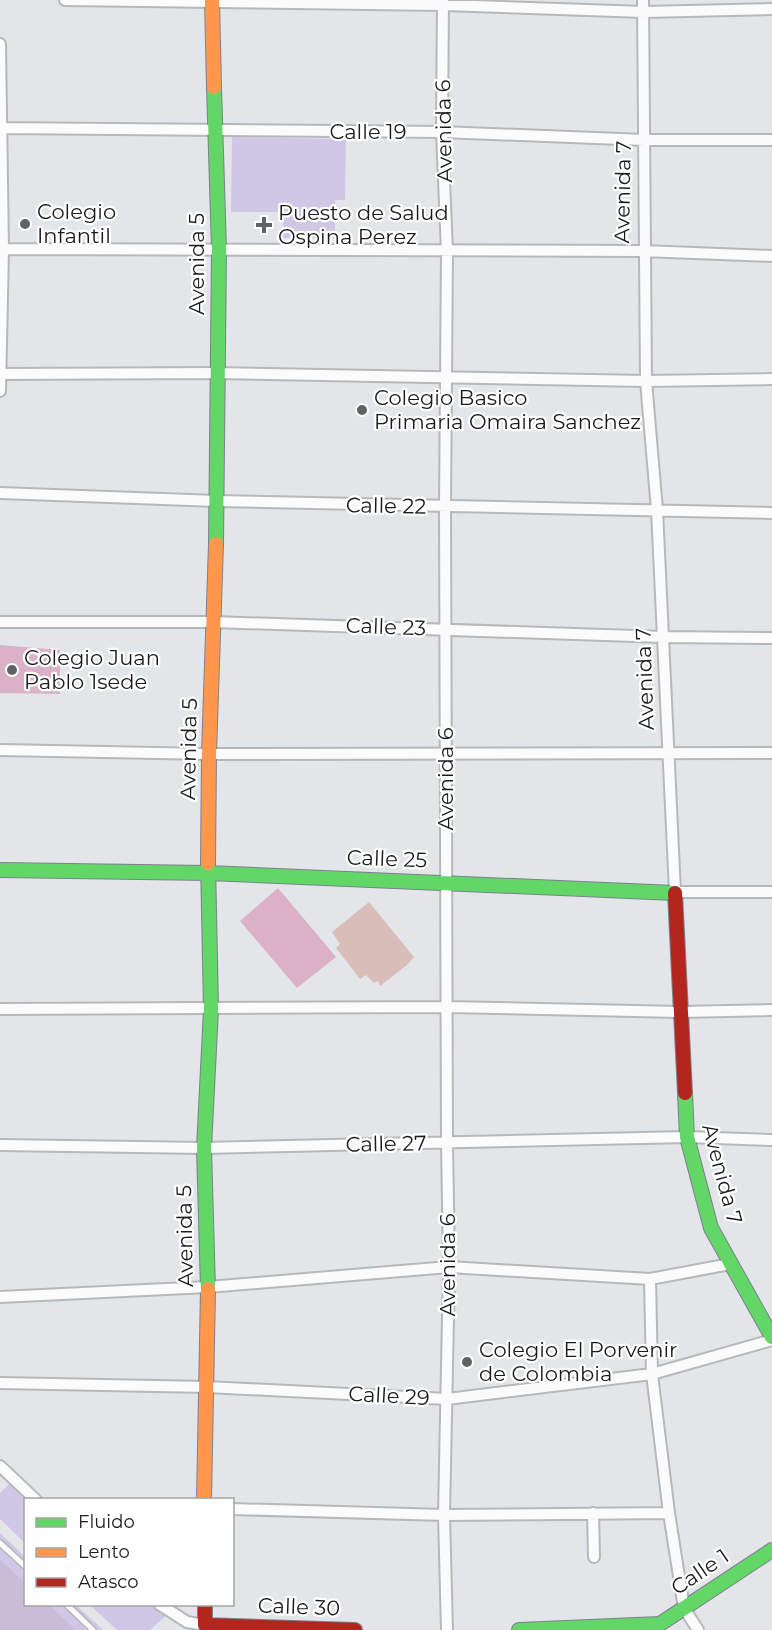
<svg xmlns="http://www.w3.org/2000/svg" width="772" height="1630" viewBox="0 0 772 1630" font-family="Montserrat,sans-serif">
	<rect width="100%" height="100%" fill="#e3e6e9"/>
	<!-- grass -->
	<path fill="#d0c6e5" d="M232,137L346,139L345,200H335V238H283V212H231Z
		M10,1483L28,1499L26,1500L25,1543L0,1519V1493Z
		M0,1533L25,1557L26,1604L76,1605L103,1630H0Z
		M90,1605H152L167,1615L150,1630H117Z"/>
	<!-- forest -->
	<path fill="#cabcd6" d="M0,1560L25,1583L26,1604L49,1605L76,1630H0Z"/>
	<!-- pitch -->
	<path fill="#dbb1c7" d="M0,645L60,650V694L0,693Z
		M278,888L336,957L297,988L240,921Z"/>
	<!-- water -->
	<path fill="#d9bdb9" d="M369,902L414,957L407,965L380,986L378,981L374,983L366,975L360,979L336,948L340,944L332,932Z"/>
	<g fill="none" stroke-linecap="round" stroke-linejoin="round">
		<defs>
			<path id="lane" d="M0,1543L26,1567
				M66,1604L93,1630"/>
			<path id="street" d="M65,0L443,5L644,12L772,9
				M443,0L442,132L447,252L445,507L447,1143L449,1267L444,1515L447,1630
				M643,0L646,381L657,510L675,892H772
				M0,44L3,249L0,391
				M0,128L442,132L645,140H772
				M0,249L643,251L772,256
				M0,374L217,373L646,381L772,379
				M0,493L217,501L772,513
				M0,622H213L664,637L772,638
				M0,750L209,754L772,753
				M0,1009L446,1007L680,1012L772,1010
				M0,1145L204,1148L687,1137L772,1140
				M650,1279L652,1374L669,1513L684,1608L698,1630
				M0,1297L208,1287L449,1267L650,1279L730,1264
				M0,1383L207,1387L447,1399L652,1374L772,1340
				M0,1466L36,1500
				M232,1509L444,1515L669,1513
				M593,1513L594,1557
				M159,1604L187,1622L205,1625L206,1630"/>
			<path id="fast" d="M214,87L219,250L216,544
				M0,870L208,873L675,893
				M685,1093L687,1137L711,1228L772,1337
				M208,1289L204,1148L211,1009L208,863
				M519,1630L660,1624L772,1550"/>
			<path id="slow" d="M212,0L214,87
				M208,863L209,754L216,544
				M204,1500L208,1289"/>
			<path id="jam" d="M675,893L685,1093
				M205,1604V1625L355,1630"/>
		</defs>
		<!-- lane casing -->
		<use href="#lane" stroke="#b6b8b9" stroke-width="8"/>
		<!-- street casing -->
		<use href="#street" stroke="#b6b8b9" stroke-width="14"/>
		<!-- fast casing -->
		<use href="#fast" stroke="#7e7f91" stroke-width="16"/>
		<!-- slow casing -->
		<use href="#slow" stroke="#7e7f91" stroke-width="16"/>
		<!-- jam casing -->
		<use href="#jam" stroke="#7e7f91" stroke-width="16"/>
		<!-- lane -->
		<use href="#lane" stroke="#fbfbfc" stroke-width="5"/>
		<!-- street -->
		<use href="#street" stroke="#fbfbfc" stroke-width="10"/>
		<!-- fast -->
		<use href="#fast" stroke="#63d668" stroke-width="14"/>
		<!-- slow -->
		<use href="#slow" stroke="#ff974d" stroke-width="14"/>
		<!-- jam -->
		<use href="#jam" stroke="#b3261e" stroke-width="14"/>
	</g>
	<!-- markers -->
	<g fill="#616263" stroke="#fff" stroke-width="2">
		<circle cx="25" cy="224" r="6"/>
		<path d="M261 216h6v6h6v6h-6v6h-6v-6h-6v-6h6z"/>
		<circle cx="362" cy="410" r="6"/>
		<circle cx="12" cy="670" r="6"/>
		<circle cx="467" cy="1362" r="6"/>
	</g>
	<g text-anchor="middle" stroke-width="4.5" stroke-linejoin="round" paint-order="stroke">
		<!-- street labels -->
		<g font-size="21" fill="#1b1b1b" stroke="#fff">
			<text transform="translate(444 131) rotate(-91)" y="7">Avenida 6</text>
			<text x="368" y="139">Calle 19</text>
			<text transform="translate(623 192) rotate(-89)" y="7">Avenida 7</text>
			<text transform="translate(197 264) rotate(-90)" y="7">Avenida 5</text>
			<text transform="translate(386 506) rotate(1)" y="7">Calle 22</text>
			<text transform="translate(386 627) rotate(2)" y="7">Calle 23</text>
			<text transform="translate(645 679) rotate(-92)" y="7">Avenida 7</text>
			<text transform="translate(189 749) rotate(-89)" y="7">Avenida 5</text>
			<text transform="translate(446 779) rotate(-90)" y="7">Avenida 6</text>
			<text transform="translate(387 859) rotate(2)" y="7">Calle 25</text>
			<text transform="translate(386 1144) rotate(-1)" y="7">Calle 27</text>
			<text transform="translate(722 1174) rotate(75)" y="7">Avenida 7</text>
			<text transform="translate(185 1236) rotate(-91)" y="7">Avenida 5</text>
			<text transform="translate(448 1265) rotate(-90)" y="7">Avenida 6</text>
			<text transform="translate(389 1396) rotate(3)" y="7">Calle 29</text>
			<text transform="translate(700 1572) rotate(-34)" y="7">Calle 1</text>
			<text transform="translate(299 1607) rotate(2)" y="7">Calle 30</text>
		</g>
		<!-- poi labels -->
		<g font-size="21" fill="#1b1b1b" stroke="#fff" text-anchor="start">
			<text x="37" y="219">Colegio<tspan x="37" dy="24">Infantil</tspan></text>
			<text x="278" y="220">Puesto de Salud<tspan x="278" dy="24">Ospina Perez</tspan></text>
			<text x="374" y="405">Colegio Basico<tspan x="374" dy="24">Primaria Omaira Sanchez</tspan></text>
			<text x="24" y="665">Colegio Juan<tspan x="24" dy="24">Pablo 1sede</tspan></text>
			<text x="479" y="1357">Colegio El Porvenir<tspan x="479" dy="24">de Colombia</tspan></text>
		</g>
	</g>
	<!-- legend -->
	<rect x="24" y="1498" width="210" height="108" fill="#ffffff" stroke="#a4a4a4" stroke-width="1.5"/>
	<rect x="36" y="1518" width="30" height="9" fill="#63d668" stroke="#a4a4a4" stroke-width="1.5"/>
	<text x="78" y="1528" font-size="18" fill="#1b1b1b">Fluido</text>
	<rect x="36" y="1548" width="30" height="9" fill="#ff974d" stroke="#a4a4a4" stroke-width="1.5"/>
	<text x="78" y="1558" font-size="18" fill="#1b1b1b">Lento</text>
	<rect x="36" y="1578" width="30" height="9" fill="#b3261e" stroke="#a4a4a4" stroke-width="1.5"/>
	<text x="78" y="1588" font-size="18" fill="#1b1b1b">Atasco</text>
</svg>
